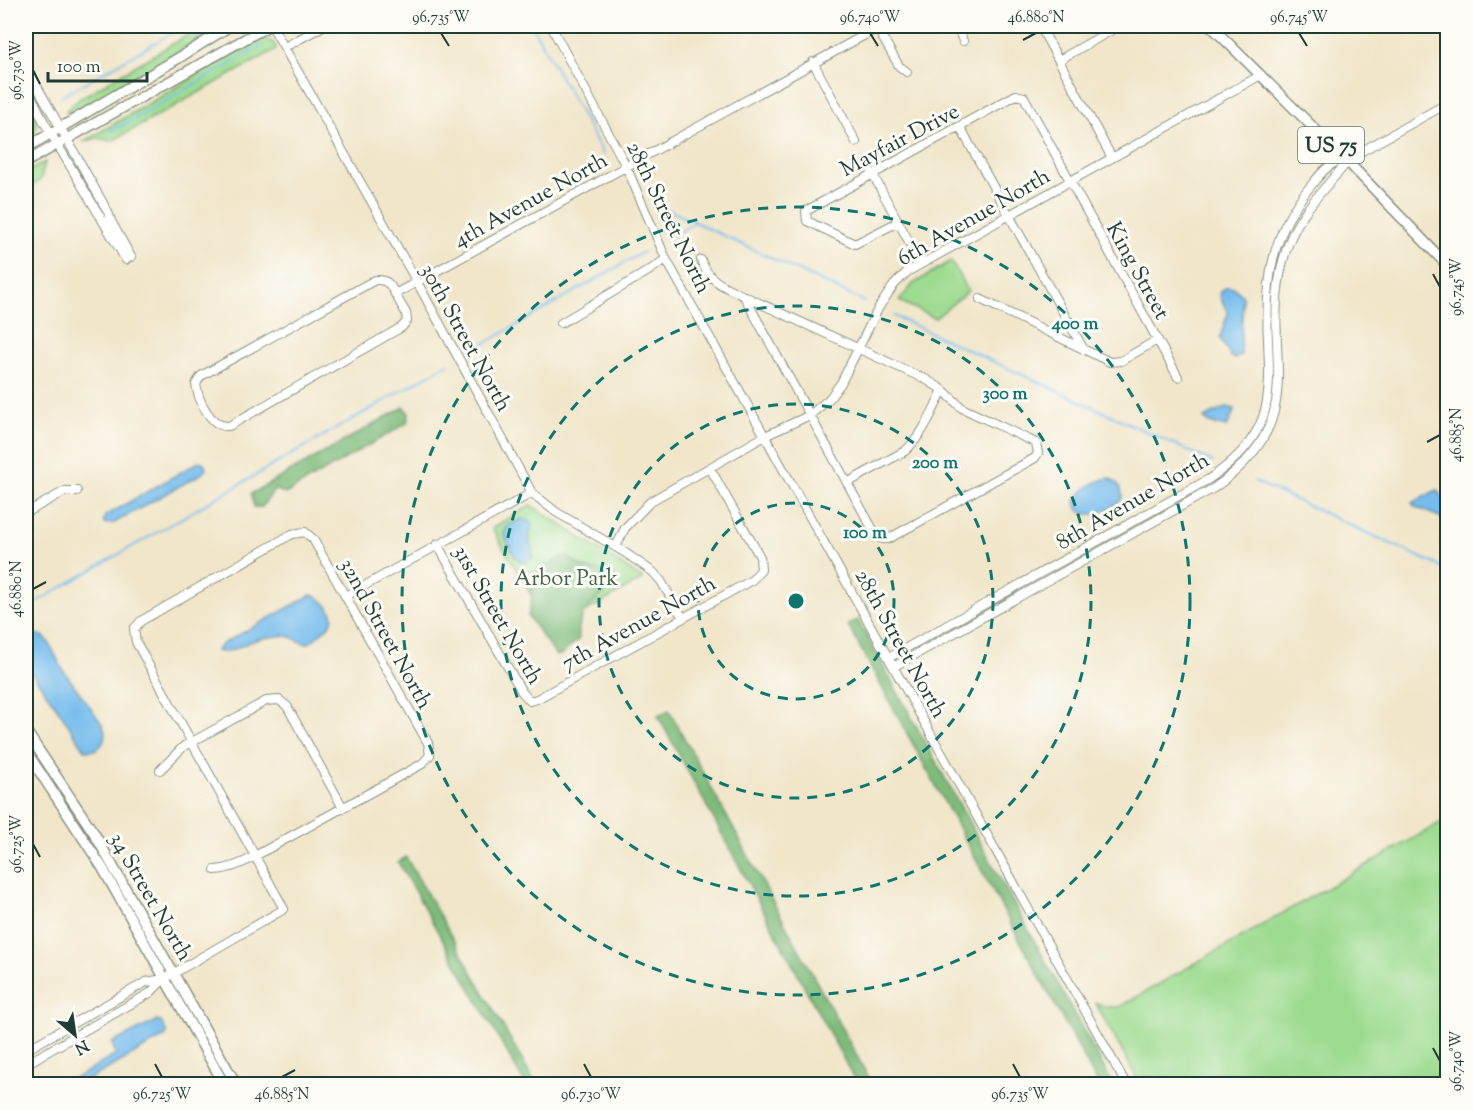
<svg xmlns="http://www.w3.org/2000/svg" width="1473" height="1110" viewBox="0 0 1473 1110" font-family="'Sorts Mill Goudy',serif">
	<rect width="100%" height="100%" fill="#fdfcf7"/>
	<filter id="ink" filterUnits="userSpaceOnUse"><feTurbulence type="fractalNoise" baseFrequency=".0167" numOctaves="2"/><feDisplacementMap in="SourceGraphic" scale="12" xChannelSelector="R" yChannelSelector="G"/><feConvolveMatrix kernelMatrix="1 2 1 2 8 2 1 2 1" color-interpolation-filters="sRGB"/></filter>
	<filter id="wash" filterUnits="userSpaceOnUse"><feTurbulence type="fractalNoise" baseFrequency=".008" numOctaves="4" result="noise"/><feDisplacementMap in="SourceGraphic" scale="24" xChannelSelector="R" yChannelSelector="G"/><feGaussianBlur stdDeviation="1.35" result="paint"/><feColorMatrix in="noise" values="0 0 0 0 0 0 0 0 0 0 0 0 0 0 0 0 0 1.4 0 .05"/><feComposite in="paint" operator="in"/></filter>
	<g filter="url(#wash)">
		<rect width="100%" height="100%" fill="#f1e6ca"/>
		<!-- green -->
		<path fill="#9ddb90" stroke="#5e8c62" stroke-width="1.5" d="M203,26H220L157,65L78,110L67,113L66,110L82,97Z
			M263,39L273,42L277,49L114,140L110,141L98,138L83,142L255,41Z
			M26,95C33,106 41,121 34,133L26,138Z
			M45,162L41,179L26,190V173Z
			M951,261L968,291L935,318L899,301L913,284Z
			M531,505L643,579L552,631L492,528Z
			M1447,819V1084H1140L1095,1002L1105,1007H1119Z"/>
		<!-- forest -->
		<path fill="#7ebb7a" stroke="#4e7c57" stroke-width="1.5" d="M404,407L409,414L407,423L285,494L275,489L262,507H254L251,494Z
			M564,556C572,558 578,566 585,568C596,572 605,568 614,575L615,582L613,586C593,603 576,611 579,639L561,655L556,656L528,616L531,602V574Z
			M858,620L1113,1084H1098L848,625Z
			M669,710L872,1084H857L658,716Z
			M406,857L536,1084H525L398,862Z"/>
		<!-- water -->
		<path fill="#75bced" stroke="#4a7c90" stroke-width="1.5" d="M1228,287L1234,288L1243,296C1243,316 1240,335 1241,355L1235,359L1231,357L1220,338L1228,313C1224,303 1213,292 1228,287Z
			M1227,407L1235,409L1227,427L1209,423L1204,418Z
			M200,461L204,463L206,468L203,473L114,523L106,524L103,522L105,516Z
			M1109,478C1118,482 1123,489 1122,499C1110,510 1079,526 1075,501C1083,488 1094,481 1109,478Z
			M1437,490L1447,504L1446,518H1442L1415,507L1412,503Z
			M522,519L531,522L532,526L529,536L533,557C518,573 509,545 504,534L508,525Z
			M311,595C320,596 336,611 332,621C331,625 312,641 309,643C303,645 297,639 291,637C281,634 270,637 259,639C246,641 229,656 216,651L222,644Z
			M35,634L43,636L48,641L63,670L103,725C108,739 102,753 85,750L58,709L26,665V638Z
			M156,1021L161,1022L167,1033L166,1036L81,1084H65L116,1055L112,1043Z"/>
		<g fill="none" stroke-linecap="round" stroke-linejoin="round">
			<!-- stream -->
			<path stroke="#75bced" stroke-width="2" d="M532,26L604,155
				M295,27L298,26
				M62,96L184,26
				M110,131L129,122L263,45
				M667,209L865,302
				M672,236L694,223
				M894,316L1213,462
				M470,352L643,252
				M1254,481L1448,570
				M26,608L448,364"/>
		</g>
	</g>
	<g filter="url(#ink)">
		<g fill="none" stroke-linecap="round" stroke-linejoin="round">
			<defs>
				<path id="minor" d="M272,26L417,282L532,493L556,512L624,552L653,572L661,581L683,618
					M551,26L626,166L666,259L1126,1084
					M957,26L963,41
					M1040,26L1112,158
					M877,28L899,66L907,72
					M285,47L323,26
					M1059,60L1119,26
					M813,62L856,142
					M26,73L34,81L108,212L111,221L131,257
					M27,77V87L44,122L126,260
					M960,127L1084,350
					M872,173L921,264
					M898,222L855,244L807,221L806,211L1016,95L1024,97L1178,377
					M701,260C708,281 725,287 744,296
					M395,294L406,313L407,321L402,327L229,426C211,428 198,400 196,384L201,376L375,280C387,279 390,284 395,294L881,26
					M744,296L927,380L943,390L962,408L1036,443L1038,453L1035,458L888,539H883L877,537Z
					M980,299L1110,362L1121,361L1157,340
					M561,323L650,270L666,259
					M847,483L905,451C924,434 932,412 943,390
					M26,513L65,491H77
					M437,544L522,692L530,701L537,699L752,580L761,570L760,557L710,468
					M616,547L625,528L651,501L765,436L810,415L829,399L841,383L879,307L894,285L907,272L1261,75
					M346,596L532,493
					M890,657L1209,479C1233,463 1255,443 1264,414C1271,390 1269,365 1268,341C1265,279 1271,231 1314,182C1322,172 1332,160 1346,160L1448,103
					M895,666L1214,488C1316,417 1259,356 1283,261C1294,218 1316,198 1344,166L1346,160
					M160,770L184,746L192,742L266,701L279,700L287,706L343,808
					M26,1050L146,982L164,979
					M26,1064L150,993L164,979L284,909C273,889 262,869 251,849L136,642L134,629L141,621L292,534L305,532L313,539L428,743L430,755L422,764L255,856C242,864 230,869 215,870"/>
				<path id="major" d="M1211,26L1346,160L1448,266
					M26,148L182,56L230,26
					M26,162L268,26
					M26,731L94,833L236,1084
					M26,751L102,867L224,1084"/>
			</defs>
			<!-- minor casing -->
			<use href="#minor" stroke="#88927f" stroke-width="10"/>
			<!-- major casing -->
			<use href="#major" stroke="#88927f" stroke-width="12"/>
			<!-- minor -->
			<use href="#minor" stroke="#fff" stroke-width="8"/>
			<!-- major -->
			<use href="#major" stroke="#fff" stroke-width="9"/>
			<defs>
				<path id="rail" d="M1444,26L1448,32"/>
			</defs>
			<!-- rail casing -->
			<use href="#rail" stroke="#1f3d34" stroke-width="4.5"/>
			<!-- rail -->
			<use href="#rail" stroke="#fdfcf7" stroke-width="2" stroke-dasharray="7" stroke-linecap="butt"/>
		</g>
	</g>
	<!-- ticks -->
	<path fill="none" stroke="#1f3d34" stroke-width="2" d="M441,33L449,46M870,33L878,46M1299,33L1307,46M1023,40L1036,33M33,70L40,84M1433,274L1440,287M1427,442L1440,435M33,589L46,582M33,844L40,857M1433,1048L1440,1061M155,1064L162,1077M584,1064L591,1077M1013,1064L1020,1077M282,1077L295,1070"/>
	<!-- distance rings -->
	<g fill="none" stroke="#0f766e" stroke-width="3" stroke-dasharray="10 8">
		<circle cx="796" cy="601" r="98"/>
		<circle cx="796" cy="601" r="197"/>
		<circle cx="796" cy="601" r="295"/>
		<circle cx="796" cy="601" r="394"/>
	</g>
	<g text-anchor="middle" stroke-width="6" stroke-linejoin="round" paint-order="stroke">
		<!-- shield labels -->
		<rect fill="#fdfcf7" stroke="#62766e" stroke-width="1.5" x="1298" y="127" width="66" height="36" rx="4.5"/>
		<g font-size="21" font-weight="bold" fill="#1f3d34">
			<text x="1331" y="152">US 75</text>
		</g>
		<!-- street labels -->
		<g font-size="22" fill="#1f3d34" stroke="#fdfcf7">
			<text transform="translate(899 139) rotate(-28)" y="8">Mayfair Drive</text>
			<text transform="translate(530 199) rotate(-29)" y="8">4th Avenue North</text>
			<text transform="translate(973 216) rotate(-30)" y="8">6th Avenue North</text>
			<text transform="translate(670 217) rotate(64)" y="8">28th Street North</text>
			<text transform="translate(1139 270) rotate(61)" y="8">King Street</text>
			<text transform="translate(467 337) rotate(61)" y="8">30th Street North</text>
			<text transform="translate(1132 500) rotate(-30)" y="8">8th Avenue North</text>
			<text transform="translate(499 614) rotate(60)" y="8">31st Street North</text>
			<text transform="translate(638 622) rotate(-29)" y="8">7th Avenue North</text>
			<text transform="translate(387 633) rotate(61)" y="8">32nd Street North</text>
			<text transform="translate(902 643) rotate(61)" y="8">28th Street North</text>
			<text transform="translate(152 896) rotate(60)" y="8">34 Street North</text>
		</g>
		<!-- park labels -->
		<g font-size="22" fill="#3e644b" stroke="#fdfcf7">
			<text x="566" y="585">Arbor Park</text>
		</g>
	</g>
	<circle cx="796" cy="601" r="9" fill="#0f766e" stroke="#fdfcf7" stroke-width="3"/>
	<g font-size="18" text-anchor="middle" font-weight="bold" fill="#0f766e" stroke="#fdfcf7" stroke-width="6" stroke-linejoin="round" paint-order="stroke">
		<text x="1075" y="329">400 m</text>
		<text x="1005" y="399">300 m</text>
		<text x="935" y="468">200 m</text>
		<text x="865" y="538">100 m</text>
	</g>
	<!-- margin -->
	<rect width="1473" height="1110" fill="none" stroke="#fdfcf7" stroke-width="66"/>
	<!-- north arrow -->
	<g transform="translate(75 1035) rotate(151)" stroke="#fdfcf7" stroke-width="4.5" paint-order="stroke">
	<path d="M0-4.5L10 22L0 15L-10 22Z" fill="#1f3d34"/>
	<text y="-9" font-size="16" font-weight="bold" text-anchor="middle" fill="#1f3d34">N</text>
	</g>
	<!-- scale -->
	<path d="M48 72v9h99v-9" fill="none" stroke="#1f3d34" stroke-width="3"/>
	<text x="57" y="72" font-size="18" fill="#1f3d34" stroke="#fdfcf7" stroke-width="4.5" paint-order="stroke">100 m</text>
	<rect x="33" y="33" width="1407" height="1044" fill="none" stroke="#1f3d34" stroke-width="2"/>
	<g font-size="15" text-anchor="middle" fill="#1f3d34">
		<text x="441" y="22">96.735°W</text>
		<text x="870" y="22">96.740°W</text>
		<text x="1036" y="22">46.880°N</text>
		<text x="1299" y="22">96.745°W</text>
		<text transform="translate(16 70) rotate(-90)" y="5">96.730°W</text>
		<text transform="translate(1456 287) rotate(-90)" y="5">96.745°W</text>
		<text transform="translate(1456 435) rotate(-90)" y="5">46.885°N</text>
		<text transform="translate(16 589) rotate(-90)" y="5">46.880°N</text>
		<text transform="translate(16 844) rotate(-90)" y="5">96.725°W</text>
		<text transform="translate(1456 1061) rotate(-90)" y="5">96.740°W</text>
		<text x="162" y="1099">96.725°W</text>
		<text x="282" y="1099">46.885°N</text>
		<text x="591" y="1099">96.730°W</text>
		<text x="1020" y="1099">96.735°W</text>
	</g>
</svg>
